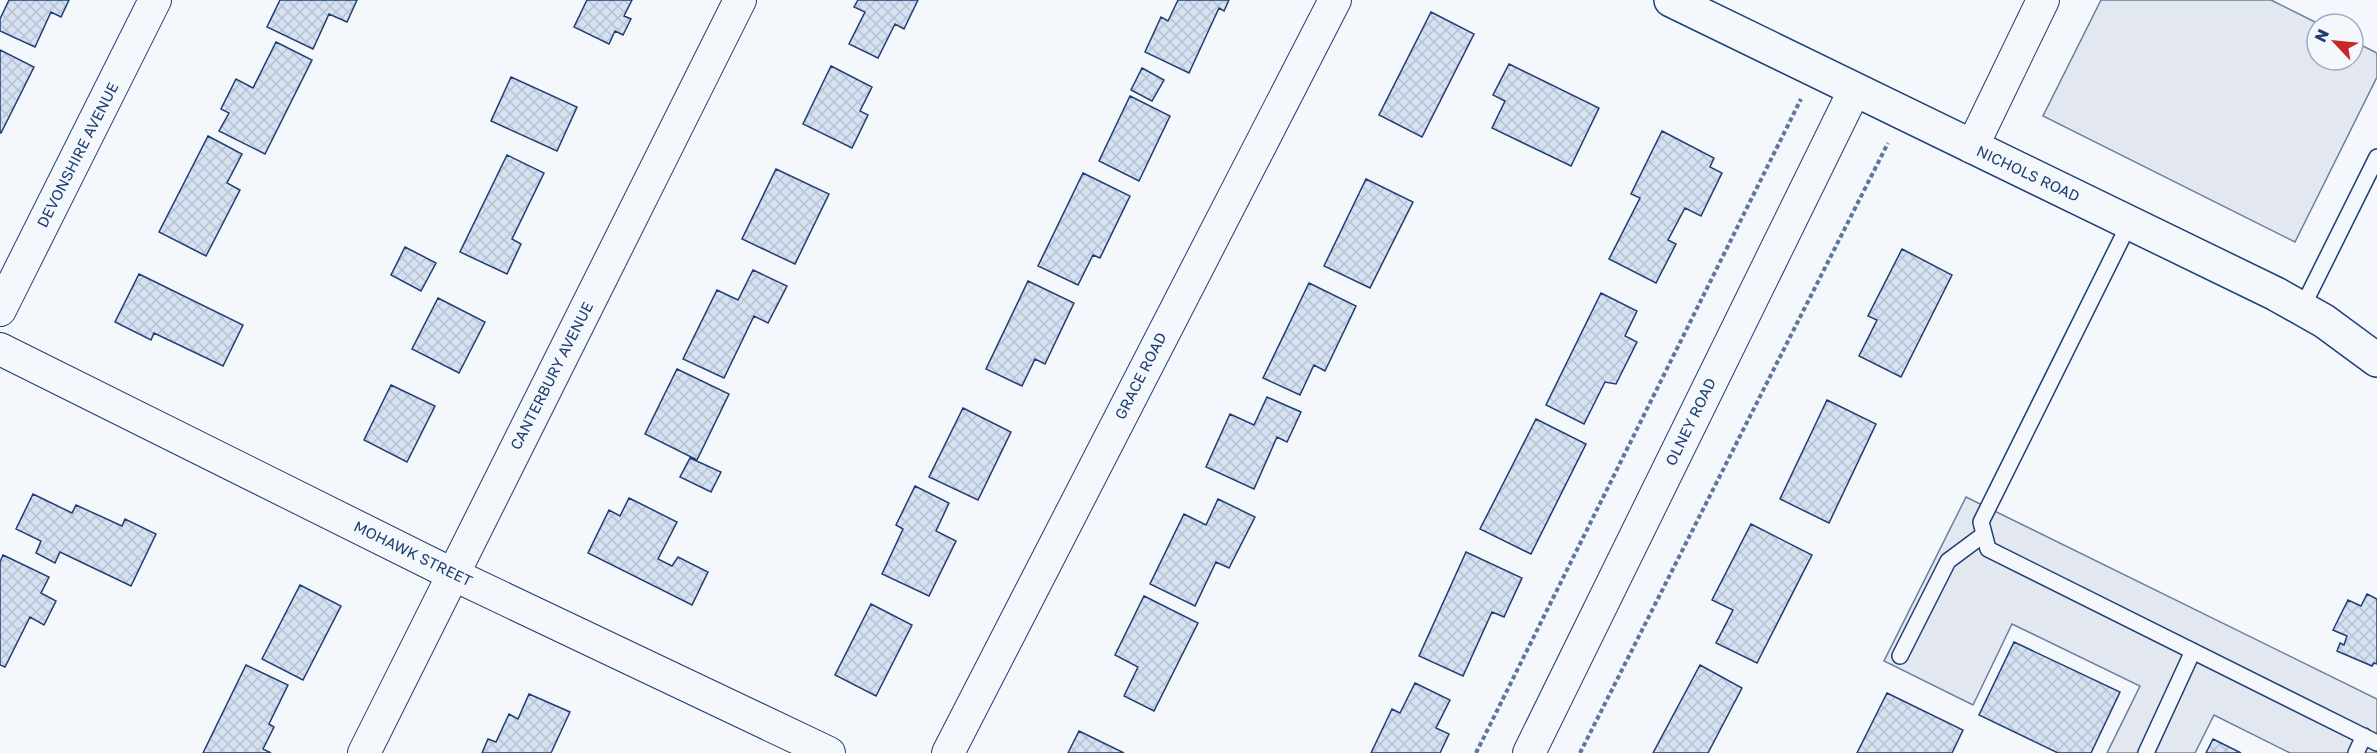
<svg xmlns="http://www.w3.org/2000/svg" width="2377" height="753" viewBox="0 0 2377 753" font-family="'Golos Text',sans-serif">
	<defs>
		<pattern id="building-cross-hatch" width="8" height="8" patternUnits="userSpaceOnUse" patternTransform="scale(1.5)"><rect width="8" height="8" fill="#d5e0f0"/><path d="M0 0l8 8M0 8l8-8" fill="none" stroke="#b6c1d1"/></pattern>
	</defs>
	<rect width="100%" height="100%" fill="#f4f7fb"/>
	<!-- parking -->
	<path fill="#e3e8f0" stroke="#687fa3" stroke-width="1.5" d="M2101,0H2271L2319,24H2317V60H2353V41L2377,53V77L2295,242L2043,116Z
		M1966,497L2377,699V753H2290L2214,715L2195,753H2107L2140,686L2012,624L1973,705L1884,661Z"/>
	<!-- building -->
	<path fill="url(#building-cross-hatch)" stroke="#1d3f73" stroke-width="1.5" d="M9,0H69L61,17L51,12L35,47L0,31V19Z
		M280,0H357L347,22L329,14L313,49L267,27Z
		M587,0H632L624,16L631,19L623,35L615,31L609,44L574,27Z
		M858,0H918L904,29L895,24L878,58L849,44L865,12L854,7Z
		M1178,0H1229L1224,11L1219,8L1189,73L1145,52L1161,17L1168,21Z
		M1431,12L1474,34L1422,137L1379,115Z
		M276,42L312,60L265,154L219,131L229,113L221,109L236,79L253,88Z
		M0,50L34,67L1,133H0Z
		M1509,64L1599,108L1571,166L1492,128L1505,101L1493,95Z
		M831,66L872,87L860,111L868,115L852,148L803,124Z
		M1142,68L1164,80L1152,101L1131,90Z
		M511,77L577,107L557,151L491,121Z
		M1130,96L1170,116L1139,181L1099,161Z
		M1662,131L1714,158L1710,167L1722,173L1701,216L1685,208L1668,240L1676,244L1656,283L1609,259L1640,198L1631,194Z
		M208,136L242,154L227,183L240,190L206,256L159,232Z
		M507,155L544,173L512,239L521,244L507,274L460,252Z
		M776,169L829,194L795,264L742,239Z
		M1083,173L1130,196L1100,258L1093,255L1078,285L1038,266Z
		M1366,179L1413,202L1370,288L1324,266Z
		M405,247L436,263L421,291L391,275Z
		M1902,249L1952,275L1901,377L1859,356L1877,320L1868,316Z
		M753,270L787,286L768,323L754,316L724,378L683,359L717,290L738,300Z
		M139,274L243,325L223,366L154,333L151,340L115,322Z
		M1028,281L1074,303L1045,364L1035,359L1022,386L986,369Z
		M1309,283L1356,306L1325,371L1314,365L1300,395L1263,378Z
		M1601,293L1637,311L1625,336L1637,342L1616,384L1605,382L1584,424L1546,405Z
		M438,298L485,322L459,373L412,349Z
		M677,369L729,394L697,460L645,434Z
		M391,385L435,406L407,462L364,440Z
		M1267,397L1301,412L1287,442L1277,437L1254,489L1206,467L1230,414L1254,425Z
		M1827,400L1876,424L1829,523L1780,499Z
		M963,408L1011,432L978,500L929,477Z
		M1536,419L1586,444L1531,554L1480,529Z
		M690,458L721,472L711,492L680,477Z
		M915,486L949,503L936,531L956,541L929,596L882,574L903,529L896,525Z
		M33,494L72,513L76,505L122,526L125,519L156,534L131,586L60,552L55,563L36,553L41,541L16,529Z
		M629,498L677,522L658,559L672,566L678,557L708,572L692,605L588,553L609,510L620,516Z
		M1218,499L1255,517L1229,568L1216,562L1195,606L1150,584L1184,514L1206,525Z
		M1751,524L1812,555L1757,663L1716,643L1733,610L1712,600Z
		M1466,552L1522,578L1504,617L1492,612L1463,676L1419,656Z
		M3,555L49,577L41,593L56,601L44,625L30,617L5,667L0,665V562Z
		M300,585L341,606L303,680L262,659Z
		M2367,594L2377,599V664L2374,663L2372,666L2337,651L2340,643L2344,645L2347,636L2333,630L2348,600L2361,606Z
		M1144,596L1198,623L1154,711L1124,696L1138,667L1115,655Z
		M871,604L912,625L876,696L835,675Z
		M2014,642L2120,692L2091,753H2058L1979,715Z
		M246,665L288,685L269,724L274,727L263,749L271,753H203Z
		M1700,665L1742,688L1708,753H1653Z
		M1415,683L1450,700L1436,728L1449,734L1440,753H1371L1392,709L1400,713Z
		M1887,693L1963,730L1952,753H1857Z
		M529,694L570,712L551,753H482L488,739L496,742L509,714L518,719Z
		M1079,731L1124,753H1068Z
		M2213,739L2241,753H2206Z"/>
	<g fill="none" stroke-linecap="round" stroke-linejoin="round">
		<defs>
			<path id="lane" d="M2130,222L1981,522L1988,549L2377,743
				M2302,308L2377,157
				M1900,656L1948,561L1983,535
				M2146,753L2193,651
				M2356,753L2364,736"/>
			<path id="street" d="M1972,147L2043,0
				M0,310L155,0
				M0,349L452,574L829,753
				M364,753L740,0
				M948,753L1335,0
				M1529,753L1854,91"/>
			<path id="secondary" d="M1671,0L2276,294L2324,321L2377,360"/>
		</defs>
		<!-- lane casing -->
		<use href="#lane" stroke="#1d3f73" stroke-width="18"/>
		<!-- street casing -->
		<use href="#street" stroke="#1d3f73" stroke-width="34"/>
		<!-- secondary casing -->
		<use href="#secondary" stroke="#1d3f73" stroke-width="36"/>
		<!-- path -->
		<path stroke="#5e769c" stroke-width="4" stroke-dasharray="4.5 3" stroke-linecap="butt" d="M1476,753L1801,99
			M1580,753L1888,143"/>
		<!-- lane -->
		<use href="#lane" stroke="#f4f7fb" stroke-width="15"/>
		<!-- street -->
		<use href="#street" stroke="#f4f7fb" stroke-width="32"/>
		<!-- secondary -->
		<use href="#secondary" stroke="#f4f7fb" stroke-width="33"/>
	</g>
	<g text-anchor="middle" stroke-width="4.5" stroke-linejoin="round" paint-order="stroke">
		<!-- street labels -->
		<g font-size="15" fill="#1d3f73" stroke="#f4f7fb">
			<text transform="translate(78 155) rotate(-63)" y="5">DEVONSHIRE AVENUE</text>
			<text transform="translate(2028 174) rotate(25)" y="5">NICHOLS ROAD</text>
			<text transform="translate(552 376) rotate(-63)" y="5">CANTERBURY AVENUE</text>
			<text transform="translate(1141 376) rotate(-63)" y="5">GRACE ROAD</text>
			<text transform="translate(1691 422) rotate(-64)" y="5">OLNEY ROAD</text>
			<text transform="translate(413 554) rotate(26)" y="5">MOHAWK STREET</text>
		</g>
	</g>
	<!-- north arrow -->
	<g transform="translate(2335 42) rotate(296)"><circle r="28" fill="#f4f7fb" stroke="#9eadc5" stroke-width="1.5"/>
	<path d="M0-4.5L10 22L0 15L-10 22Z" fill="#c62828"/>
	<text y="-9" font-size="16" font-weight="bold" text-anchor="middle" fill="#1d3f73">N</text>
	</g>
</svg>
